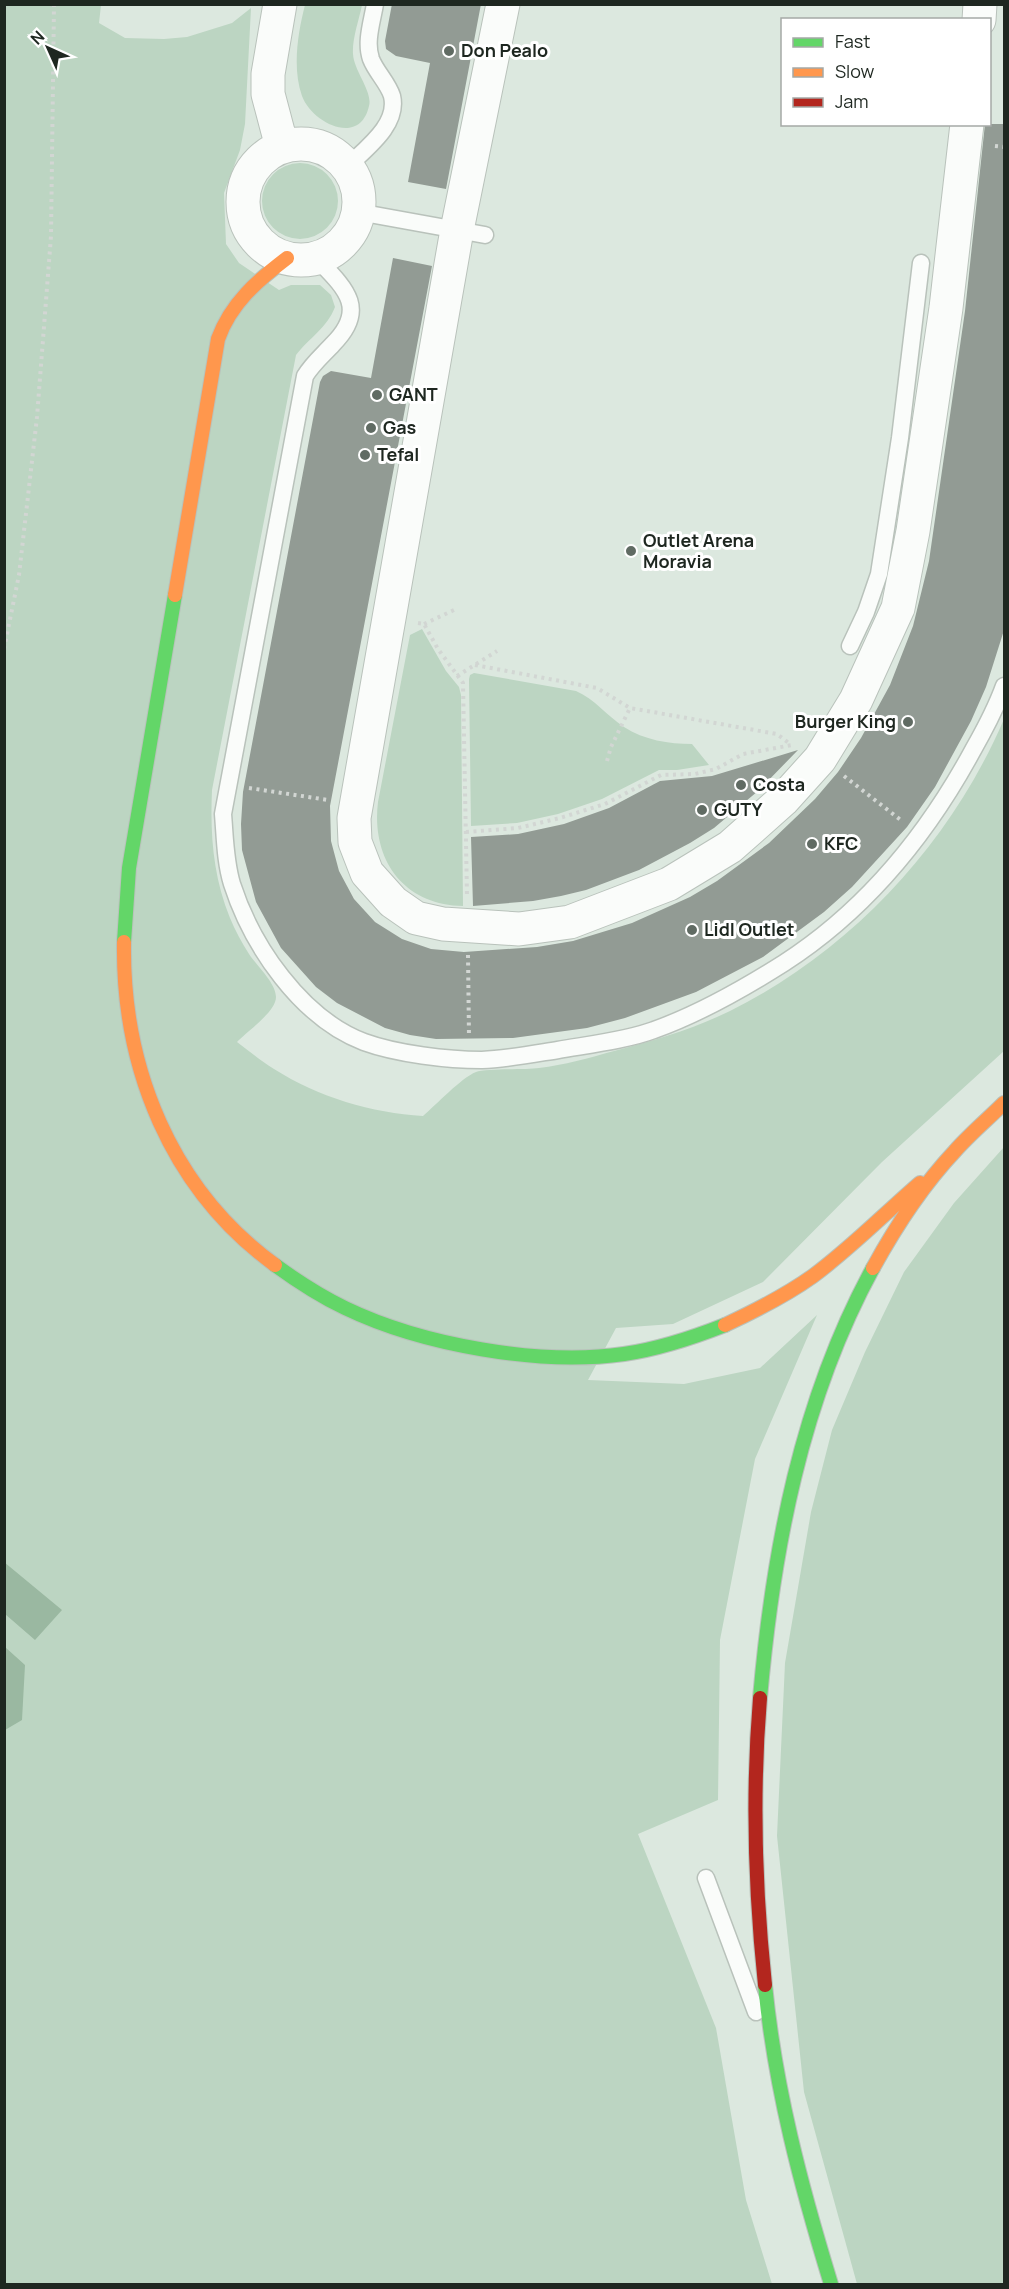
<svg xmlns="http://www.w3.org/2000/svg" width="1009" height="2289" viewBox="0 0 1009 2289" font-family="Manrope,sans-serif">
	<rect width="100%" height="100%" fill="#dce8df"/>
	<!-- green -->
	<path fill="#bcd5c2" d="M5,5H101L99,23L125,38L164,39L187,37L232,23L251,8L245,124L240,150L224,193L226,244L239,263L279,290L291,285H320L331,295L335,307C327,328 309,338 296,355L212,790C210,834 213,876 230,918C235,930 242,943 249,954C257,966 276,983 276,997C276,1012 247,1031 237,1042C249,1051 261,1061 274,1069C318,1097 372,1113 423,1116C436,1105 461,1078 476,1072C485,1068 525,1070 539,1068C564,1065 589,1058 614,1051C653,1041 693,1029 730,1011C851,951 951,843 1004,719V1051L882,1162L763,1282L673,1324L616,1328L588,1380L684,1384L760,1368L817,1315L755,1459L720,1640L718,1800L638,1834L716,2028L746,2200L772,2284H5Z
		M305,5H362C359,20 352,39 353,54C354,71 373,92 369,106C360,147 312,123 302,96C292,68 298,32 305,5Z
		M262 201a38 38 0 1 1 76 0a38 38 0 1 1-76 0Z
		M422,629L446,671L459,687L461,695L463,906C403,905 371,859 378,802L410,635Z
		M474,673L576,691C595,699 607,716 624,727C644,740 669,744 692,744L709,765L677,770H659L602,799L558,814L517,823L471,826L469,679L470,675Z
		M1004,1147V2284H857L804,2092L777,1836L785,1663L811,1512L832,1430L865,1352L904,1272L954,1203Z"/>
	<!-- water -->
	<path fill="#9ab8a1" d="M4,1562L62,1610L35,1640L5,1614Z
		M5,1647L25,1665L22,1720L5,1730Z"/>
	<!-- building -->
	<path fill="#929b94" d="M392,4H481L446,189L408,182L430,63L396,56L386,49L385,41Z
		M985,124H1005V627L986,687L971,721L935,787L907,827L852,887L824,912L763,957L696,992L625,1018L587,1028L513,1038L436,1039L410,1035L385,1028L337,1003L316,987L281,948L256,902L242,850L241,824L243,792L320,382L323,376L331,371L371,378L393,258L432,266L330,806L331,841L339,871L354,899L375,922L402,939L431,949L464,952L537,947L573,941L632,923L690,897L717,881L769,843L815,799L838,772L861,738L890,685L913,626L929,561L965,311Z
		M798,750L758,791L714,828L690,843L639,870L586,890L561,896L533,901L473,906L471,837L518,834L564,824L609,808L660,781L712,776Z"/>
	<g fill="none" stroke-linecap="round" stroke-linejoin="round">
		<defs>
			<path id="lane" d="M347,167C365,149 399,125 392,96C388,83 376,72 371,59C365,42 372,22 375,4
				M358,212L485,235
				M316,258C344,287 369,308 333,344C323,355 313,363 305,376L223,814C225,837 225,861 232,884C252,946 301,1018 364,1042C397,1054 448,1060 482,1060C507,1059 533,1054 558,1050C586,1045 628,1040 654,1030C699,1014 743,989 784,963C866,910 927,835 973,750C985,729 996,708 1004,686
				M850,646L866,612L879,574L900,438L921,263
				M706,1878L756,2012"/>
			<path id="street" d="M280,4L268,74V94L282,147
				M503,4L457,230L354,818L355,842L367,873L393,902L416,918L443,924L519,929L570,922L669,884L730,847L783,800L820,759L856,700L898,608L913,531L946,308L967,124
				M979,20L980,4
				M243 202a58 58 0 1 1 116 0a58 58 0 1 1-116 0Z"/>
			<path id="fast" d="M124,942L129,868L175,595
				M275,1265C297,1281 320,1296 345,1308C422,1345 540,1366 624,1354C659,1349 692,1338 725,1325
				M760,1698C773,1550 801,1400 873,1268
				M765,1985C775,2088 801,2186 831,2284"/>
			<path id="slow" d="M175,595L218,339C231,303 257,281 287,258
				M124,942C122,1068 171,1189 275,1265
				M873,1268C896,1226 922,1186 955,1151C970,1134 988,1119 1004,1103
				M725,1325C755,1311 785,1296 813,1276C851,1248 884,1214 920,1183"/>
			<path id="jam" d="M760,1698C752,1794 755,1890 765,1985"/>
		</defs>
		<!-- lane casing -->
		<use href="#lane" stroke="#b9c2bb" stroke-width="19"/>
		<!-- street casing -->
		<use href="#street" stroke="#b9c2bb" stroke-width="35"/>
		<!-- fast casing -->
		<use href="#fast" stroke="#b9c2bb" stroke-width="16"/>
		<!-- slow casing -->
		<use href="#slow" stroke="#b9c2bb" stroke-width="16"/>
		<!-- jam casing -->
		<use href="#jam" stroke="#b9c2bb" stroke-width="16"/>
		<!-- path -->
		<path stroke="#d2d6d3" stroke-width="4" stroke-dasharray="3 4.5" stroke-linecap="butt" d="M995,146L1004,147
			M418,623L424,624L438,649L463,683L467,896
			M424,624L454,610
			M4,649L19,575L37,417L51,236L54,4
			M475,665L597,688L630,708L777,734L790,744
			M457,676L497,651
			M607,761L611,747L630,708
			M844,776L902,821
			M249,788L328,800
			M466,832L518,828L560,818L605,804L661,775L695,774L716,769L743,754L792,745
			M468,955L469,1037"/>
		<!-- lane -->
		<use href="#lane" stroke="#fafcfa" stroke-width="16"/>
		<!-- street -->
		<use href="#street" stroke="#fafcfa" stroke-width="33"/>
		<!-- fast -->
		<use href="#fast" stroke="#63d668" stroke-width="14"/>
		<!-- slow -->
		<use href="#slow" stroke="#ff974d" stroke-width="14"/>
		<!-- jam -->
		<use href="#jam" stroke="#b3261e" stroke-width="14"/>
	</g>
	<!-- markers -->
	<g fill="#606b63" stroke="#fff" stroke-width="2">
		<circle cx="449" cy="51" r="6"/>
		<circle cx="377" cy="395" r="6"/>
		<circle cx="371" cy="428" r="6"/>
		<circle cx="365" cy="455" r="6"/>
		<circle cx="631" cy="551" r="6"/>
		<circle cx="908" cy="722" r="6"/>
		<circle cx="741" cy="785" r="6"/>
		<circle cx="702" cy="810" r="6"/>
		<circle cx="812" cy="844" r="6"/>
		<circle cx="692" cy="930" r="6"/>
	</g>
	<g text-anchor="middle" stroke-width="6" stroke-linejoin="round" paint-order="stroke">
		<!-- poi labels -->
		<g font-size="18" font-weight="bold" fill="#1e2720" stroke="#fff" text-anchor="start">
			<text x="461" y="57">Don Pealo</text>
			<text x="389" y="401">GANT</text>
			<text x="383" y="434">Gas</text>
			<text x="377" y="461">Tefal</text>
			<text x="643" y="547">Outlet Arena<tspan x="643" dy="21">Moravia</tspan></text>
			<text x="896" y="728" text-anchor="end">Burger King</text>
			<text x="753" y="791">Costa</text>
			<text x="714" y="816">GUTY</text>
			<text x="824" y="850">KFC</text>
			<text x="704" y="936">Lidl Outlet</text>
		</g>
	</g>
	<!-- border -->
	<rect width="1009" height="2289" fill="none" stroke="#1e2720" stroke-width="12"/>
	<!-- legend -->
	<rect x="781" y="18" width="210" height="108" fill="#ffffff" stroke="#a5a9a6" stroke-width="1.5"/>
	<rect x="793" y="38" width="30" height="9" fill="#63d668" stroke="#a5a9a6" stroke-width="1.5"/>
	<text x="835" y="48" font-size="18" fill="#1e2720">Fast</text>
	<rect x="793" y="68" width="30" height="9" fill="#ff974d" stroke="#a5a9a6" stroke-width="1.5"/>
	<text x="835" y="78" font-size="18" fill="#1e2720">Slow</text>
	<rect x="793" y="98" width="30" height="9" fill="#b3261e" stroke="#a5a9a6" stroke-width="1.5"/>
	<text x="835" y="108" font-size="18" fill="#1e2720">Jam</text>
	<!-- north arrow -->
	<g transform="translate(48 48) rotate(315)" stroke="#ffffff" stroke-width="4.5" paint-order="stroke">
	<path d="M0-4.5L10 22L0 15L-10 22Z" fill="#1e2720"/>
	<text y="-9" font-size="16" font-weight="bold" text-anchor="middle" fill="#1e2720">N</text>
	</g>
</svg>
